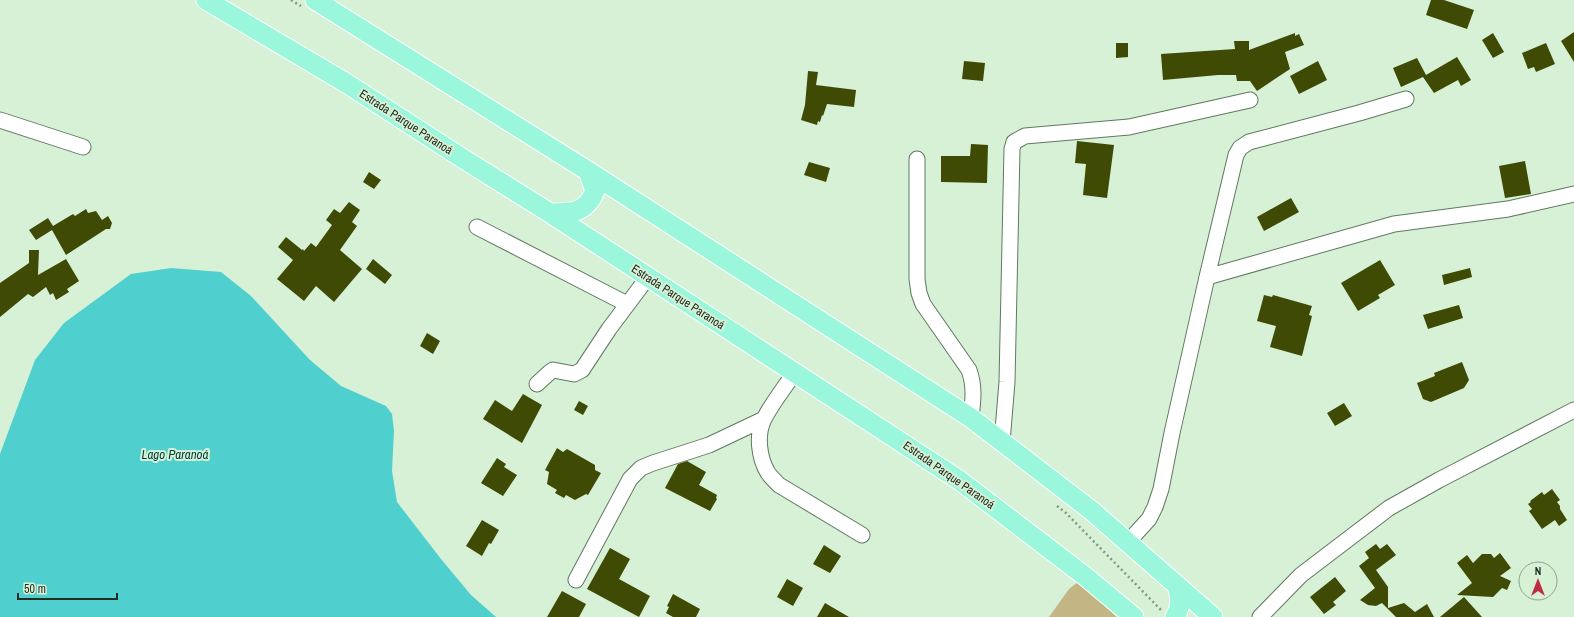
<svg xmlns="http://www.w3.org/2000/svg" width="1574" height="617" viewBox="0 0 1574 617" font-family="'Archivo Narrow',sans-serif">
	<rect width="100%" height="100%" fill="#d6f1d6"/>
	<!-- green -->
	<path fill="#c4b684" d="M1078,582L1117,617H1049L1069,589Z"/>
	<!-- water -->
	<path fill="#50cfcf" d="M171,268L221,272L251,296L310,360L341,386L386,406L392,414L394,431L392,471L397,502L441,559L471,595L496,617H0V454L35,360L64,323L131,274Z"/>
	<!-- building -->
	<path fill="#3f4a04" d="M1431,0H1444L1474,10L1467,29L1426,15Z
		M1574,32V62L1561,41Z
		M1295,33V36L1299,34L1304,45L1285,52L1290,69L1257,91L1250,81H1237L1236,75H1218L1163,80L1161,54L1235,49L1234,41H1249V50Z
		M1493,33L1504,52L1493,58L1482,40Z
		M1116,43H1128V57L1116,58Z
		M1546,43L1555,64L1536,72L1534,67L1528,69L1522,53Z
		M1457,57L1471,80L1461,86L1458,80L1434,93L1423,77L1401,87L1393,68L1417,58L1426,75Z
		M964,61L985,63L983,81L962,79Z
		M1318,61L1327,80L1299,94L1290,76Z
		M808,71L818,72L816,85L856,90L854,107L827,104L823,116L822,115L820,122L818,121L817,125L801,120L805,105Z
		M1077,141L1114,145L1107,198L1083,195L1086,164L1075,163Z
		M971,144L988,145L987,183L941,182V156H970Z
		M1525,161L1531,194L1505,198L1499,166Z
		M809,162L830,168L826,182L804,175Z
		M369,172L381,180L374,189L363,182Z
		M1291,198L1299,212L1264,231L1257,217Z
		M349,202L360,210L352,222L357,226L340,250L362,269L334,302L316,286L304,301L277,279L293,260L278,247L286,237L302,250L303,249L304,251L311,243L316,247L332,225L326,220L334,209L340,213Z
		M86,209L88,213L96,211L102,220L108,216L112,223L110,229H106L66,255L52,230L36,240L29,230L48,218L53,226L73,214L75,216Z
		M29,250H39L38,275L66,259L79,281L67,289L69,292L56,300L53,293L50,295L46,287L33,297L28,294L0,317V283L29,263Z
		M373,259L392,275L385,284L366,269Z
		M1380,260L1395,285L1378,295L1380,298L1358,311L1341,283Z
		M1470,268L1472,277L1444,285L1442,275Z
		M1264,295L1272,297L1273,295L1312,306L1309,315L1312,316L1302,356L1270,347L1276,326L1257,321Z
		M1459,305L1463,318L1428,329L1423,315Z
		M427,333L440,341L433,354L420,346Z
		M1462,362L1469,380L1464,388L1431,402L1423,399L1417,383L1435,376L1434,373Z
		M523,394L542,405L522,443L483,419L495,400L512,411Z
		M579,401L588,406L583,415L574,410Z
		M1344,403L1352,416L1335,426L1327,413Z
		M557,448L563,452L567,449L595,465V470L601,473L588,495L586,494L575,500L566,495L564,498L555,493L557,490L547,484L549,472L545,470Z
		M497,458L506,464L504,467L517,475L503,496L481,483Z
		M687,461L706,472L699,485L717,495L716,498L717,499L710,511L665,488L678,464Z
		M1552,489L1560,500L1557,502L1560,506V509L1567,520L1559,526L1555,520L1542,529L1529,511L1532,509L1528,504L1531,502L1530,501L1542,492L1544,495Z
		M482,520L499,530L491,544L489,543L482,556L466,546Z
		M1376,544L1380,549L1387,544L1396,555L1376,570L1388,587V608L1404,603L1415,612L1427,604L1434,617H1396L1382,603L1376,606L1368,605L1360,600L1375,588L1359,566L1369,558L1365,552Z
		M824,545L841,556L830,573L813,564Z
		M610,548L630,559L619,579L650,596L639,617L587,589Z
		M1500,553L1511,568L1500,576L1511,581L1507,590L1502,588L1493,597L1457,595L1472,583L1457,563L1467,555L1473,563L1482,554H1491L1494,558Z
		M1335,577L1346,591L1333,602L1336,605L1324,614L1310,597Z
		M787,579L803,588L793,606L777,597Z
		M562,591L586,604L579,617H547Z
		M673,594L700,609L696,617H673L666,613L669,607L667,606Z
		M1464,597L1482,617H1440Z
		M825,603L849,617H817Z"/>
	<g fill="none" stroke-linecap="round" stroke-linejoin="round">
		<defs>
			<path id="minor" d="M0,120L83,147
				M917,159V279L919,293L923,304L969,370C975,387 973,401 971,418
				M477,227L627,304
				M1207,277L1236,155L1240,148L1249,142L1359,113L1406,99
				M795,372C785,387 772,403 764,419C756,435 759,458 768,473C771,477 775,481 779,485L862,535
				M537,384L550,372L553,370L574,374L582,370L609,329L648,277
				M1002,442L1007,382L1012,149L1014,142L1025,136L1129,127L1250,100
				M1128,542L1149,519L1155,507L1161,489L1172,433L1207,277L1394,224L1508,209L1574,194
				M576,580L630,479L641,468L653,463L709,445L764,419
				M1260,617L1301,575L1389,508L1439,480L1574,410"/>
			<path id="major" d="M206,0L346,83L462,158L550,213L959,480L1086,577L1134,617
				M315,0L588,171L971,418L1092,511L1213,617
				M550,213C572,213 586,213 595,191L588,171
				M1175,617C1182,606 1180,597 1177,585"/>
		</defs>
		<!-- minor casing -->
		<use href="#minor" stroke="#617861" stroke-width="17"/>
		<!-- major casing -->
		<use href="#major" stroke="#fff" stroke-width="21"/>
		<!-- path -->
		<path stroke="#849784" stroke-width="2.5" stroke-dasharray="2 3" stroke-linecap="butt" d="M291,0L301,6
			M1057,506L1066,513L1161,610"/>
		<!-- minor -->
		<use href="#minor" stroke="#fff" stroke-width="15"/>
		<!-- major -->
		<use href="#major" stroke="#9bf7dc" stroke-width="19"/>
	</g>
	<g text-anchor="middle" stroke-width="4" stroke-linejoin="round" paint-order="stroke">
		<!-- street labels -->
		<g font-size="12" fill="#232d23" stroke="#d6f1d6">
			<text transform="translate(406 122) rotate(33)" y="4">Estrada Parque Paranoá</text>
			<text transform="translate(678 297) rotate(33)" y="4">Estrada Parque Paranoá</text>
			<text transform="translate(949 475) rotate(35)" y="4">Estrada Parque Paranoá</text>
		</g>
		<!-- water labels -->
		<g font-size="13" font-style="italic" fill="#003d3e" stroke="#d6f1d6">
			<text x="175" y="459">Lago Paranoá</text>
		</g>
	</g>
	<!-- north arrow -->
	<g transform="translate(1538 581)"><circle r="19" fill="#d6f1d6" stroke="#8ea38e"/>
	<path d="M0-3L7 15L0 10L-7 15Z" fill="#bd2c41"/>
	<text y="-6" font-size="11" font-weight="bold" text-anchor="middle" fill="#232d23">N</text>
	</g>
	<!-- scale -->
	<path d="M18 593v6h99v-6" fill="none" stroke="#232d23" stroke-width="2"/>
	<text x="24" y="593" font-size="12" fill="#232d23" stroke="#d6f1d6" stroke-width="3" paint-order="stroke">50 m</text>
</svg>
